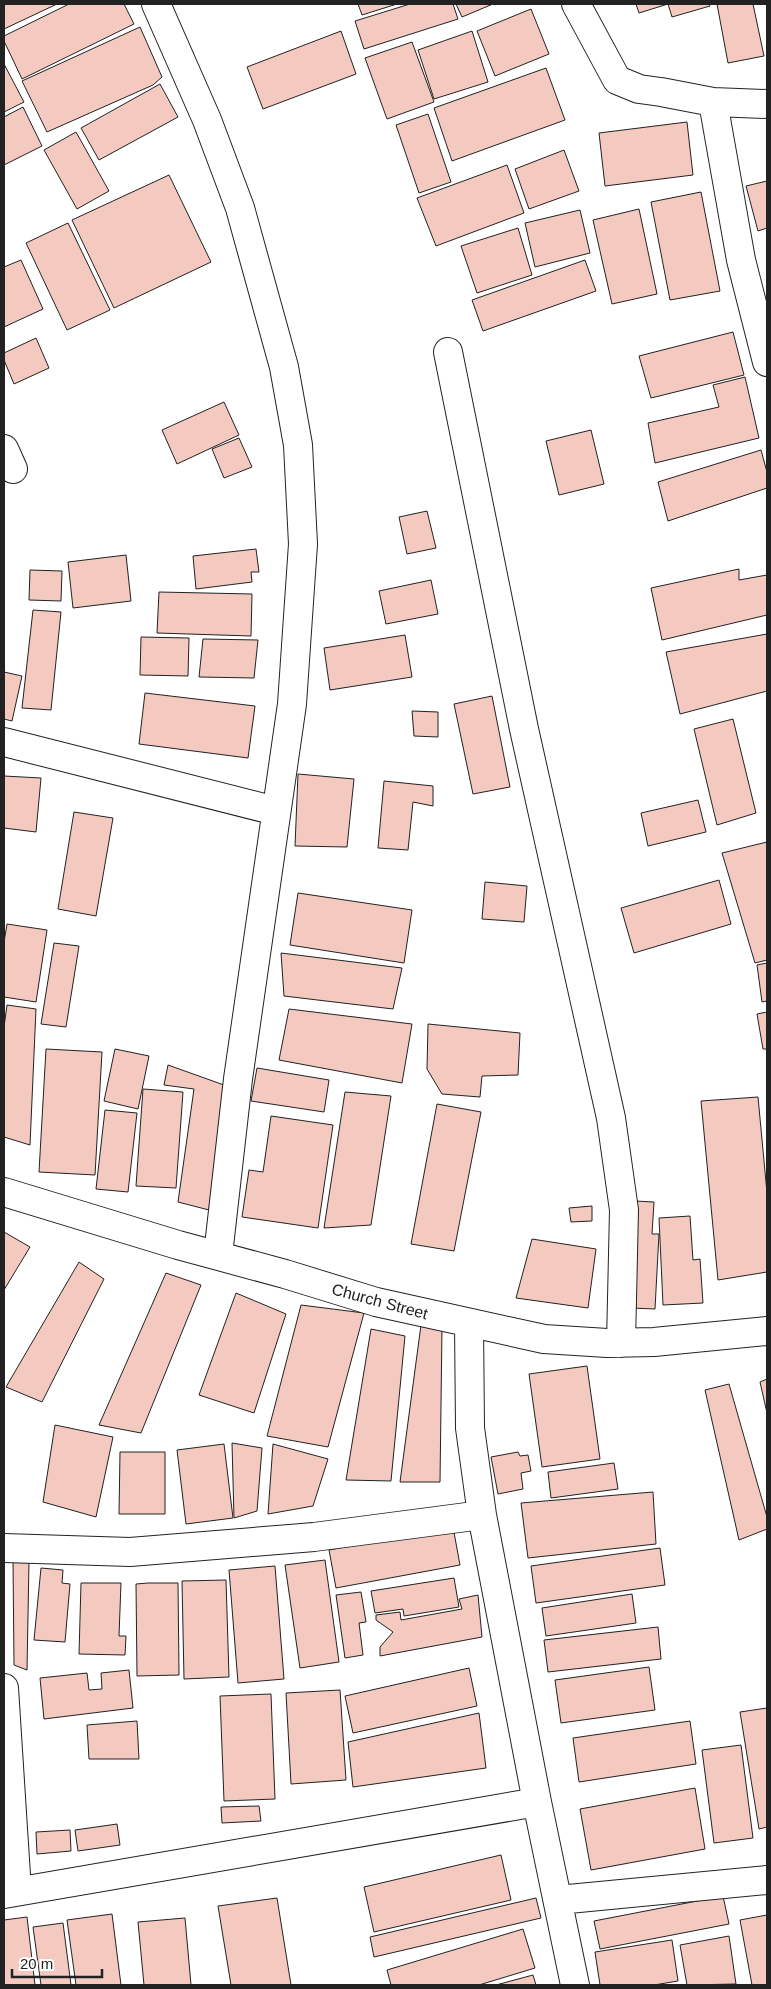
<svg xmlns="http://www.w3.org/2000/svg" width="771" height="1989" viewBox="0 0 771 1989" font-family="Arial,sans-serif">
	<rect width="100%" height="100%" fill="#fff"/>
	<!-- building -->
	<path fill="#f3c9c0" stroke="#222" d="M4,4H57L4,29Z
		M69,4H124L134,24L22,79L4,41V36Z
		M358,4H397L362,15Z
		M410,4H453L458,19L364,49L355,21Z
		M456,4H493L462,17Z
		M636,4H709L710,6L672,17L668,4L639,13Z
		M717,4H753L764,56L728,63Z
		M531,9L549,54L495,76L477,31Z
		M140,27L162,77L153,85L47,132L22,81Z
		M341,31L356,74L263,109L247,67Z
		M472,31L488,82L434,99L418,50Z
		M412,42L434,102L387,119L365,58Z
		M4,64L24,102L4,112Z
		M546,68L565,120L452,161L434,108Z
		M160,84L178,117L99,160L81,128Z
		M23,107L42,146L4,165V117Z
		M428,114L451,182L419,193L396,125Z
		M687,122L693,175L605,186L599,133Z
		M76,132L109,191L77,209L44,150Z
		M564,150L579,191L529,209L515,169Z
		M507,165L524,213L436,246L417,198Z
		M169,175L211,262L114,308L72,220Z
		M767,181V228L758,231L746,186Z
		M701,192L720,291L670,300L651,202Z
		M639,209L657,294L612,304L593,220Z
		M580,210L590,253L535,267L525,223Z
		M68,223L110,310L67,330L26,243Z
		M518,228L532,275L477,293L461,246Z
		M21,260L43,309L4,327V267Z
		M585,260L596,291L483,331L472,300Z
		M733,332L744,375L651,398L639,356Z
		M36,338L49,368L14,384L4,360V353Z
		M745,377L759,438L655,463L648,423L719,407L713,385Z
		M224,402L239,435L177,464L162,430Z
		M591,430L604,484L559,495L546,441Z
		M239,438L252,467L224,478L212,449Z
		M761,450L767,472V488L668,521L658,482Z
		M427,511L436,548L407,554L399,517Z
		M256,549L259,572H251L252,582L196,589L193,556Z
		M126,555L131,601L73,608L68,562Z
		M739,569V580L767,575V615L662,640L651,588Z
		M30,570L62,571L61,601L29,600Z
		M431,580L438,614L386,624L379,591Z
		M159,592L252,594L251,636L157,633Z
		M33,610L61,612L51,710L22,708Z
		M767,634V691L680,714L666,652Z
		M405,635L412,677L330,690L324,648Z
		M141,637L189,638L188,676L140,675Z
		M203,639L258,640L254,678L199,677Z
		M4,672L22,676L12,721L4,719Z
		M145,693L255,706L248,758L139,744Z
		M492,696L510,787L473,794L454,704Z
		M412,711L438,712V737L414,736Z
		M733,719L756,813L717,825L694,729Z
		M298,774L354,779L347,847L295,846Z
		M4,776L41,778L36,832L4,828Z
		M384,781L433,786V806L413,802L408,850L378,848Z
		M698,800L706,832L648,846L641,813Z
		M74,812L113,818L96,916L58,909Z
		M767,842V960L755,963L722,853Z
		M719,880L731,924L634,953L621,908Z
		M485,882L527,886L524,922L482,919Z
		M298,893L412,910L404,963L290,945Z
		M7,924L47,930L36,1002L4,997V942Z
		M54,943L79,946L66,1027L41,1024Z
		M281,953L402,968L393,1009L284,996Z
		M767,963V1001L762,1002L757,965Z
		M7,1005L36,1009L30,1145L4,1137V1027Z
		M289,1009L412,1024L402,1083L279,1060Z
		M767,1012V1049H763L757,1014Z
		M428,1024L520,1033L518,1075L482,1076L480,1097L442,1094L427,1069Z
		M46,1049L102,1052L95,1175L39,1172Z
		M115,1049L149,1056L138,1109L104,1101Z
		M168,1065L224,1085L209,1210L178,1202L194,1089L164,1085Z
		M257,1068L329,1080L324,1112L251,1101Z
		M143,1089L183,1092L176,1188L136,1186Z
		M345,1092L391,1096L371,1225L324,1228Z
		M758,1097L767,1193V1272L718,1280L701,1101Z
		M437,1104L481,1112L454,1251L411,1244Z
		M105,1110L137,1113L128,1192L96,1189Z
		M271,1116L333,1125L318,1228L242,1217L249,1170L263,1172Z
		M635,1201L654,1202L652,1234H659L655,1309L631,1308Z
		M592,1206V1221L571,1222L569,1208Z
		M690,1216L693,1260L700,1259L703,1303L663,1305L659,1218Z
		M4,1232L30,1247L4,1290Z
		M532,1239L596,1249L588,1308L516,1298Z
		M79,1262L104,1279L42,1402L6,1387Z
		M166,1273L201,1285L141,1433L99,1425Z
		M236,1293L286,1314L254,1413L199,1395Z
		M301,1305L364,1313L328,1447L267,1436Z
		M421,1325L442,1328L440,1482H400Z
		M371,1329L405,1336L391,1481L346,1480Z
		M587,1366L600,1459L542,1467L529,1374Z
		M767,1379V1413L760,1382Z
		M729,1384L767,1517V1529L739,1540L705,1390Z
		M55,1425L113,1437L96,1517L43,1502Z
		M232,1443L262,1448L257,1511L234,1518Z
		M224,1444L233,1518L186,1524L177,1450Z
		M273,1444L328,1459L313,1506L268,1514Z
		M120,1452H165V1514H119Z
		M518,1452L520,1456L528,1455L531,1471L521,1473L523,1489L498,1494L491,1457Z
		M614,1463L618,1489L551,1498L548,1472Z
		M653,1492L656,1544L528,1558L521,1503Z
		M453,1527L460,1565L336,1588L329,1550Z
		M660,1548L665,1585L536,1603L531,1566Z
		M325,1560L339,1662L300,1668L285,1565Z
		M13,1561H29L27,1670L14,1665Z
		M275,1566L284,1679L238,1683L229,1570Z
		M41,1568L63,1570L62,1583L70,1584L65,1642L34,1640Z
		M454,1578L459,1607L404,1616L403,1609L375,1613L371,1591Z
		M226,1580L229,1677L184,1679L182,1581Z
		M81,1583H121L119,1636H126L125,1655L79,1654Z
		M148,1583H178L179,1675L137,1676L136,1584Z
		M361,1592L366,1622L359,1623L363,1655L345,1658L336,1595Z
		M632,1594L636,1623L546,1636L542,1608Z
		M478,1595L482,1637L380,1656V1647L393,1632L376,1620V1615L400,1612L401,1620L462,1609L459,1599Z
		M658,1627L661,1659L548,1672L544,1640Z
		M649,1667L655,1710L561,1723L555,1680Z
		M469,1668L477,1706L353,1733L345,1696Z
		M129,1670L133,1708L44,1719L40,1678L87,1673L89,1690L102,1689L101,1673Z
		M340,1690L346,1780L291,1784L286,1693Z
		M271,1694L275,1799L224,1801L220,1696Z
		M767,1708V1827L759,1829L740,1712Z
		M479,1713L486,1768L353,1787L348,1742Z
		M137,1721L139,1759H89L87,1725Z
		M690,1721L696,1764L579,1782L573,1738Z
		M741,1745L753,1838L714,1843L702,1750Z
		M695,1788L705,1849L591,1870L580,1809Z
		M259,1806L261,1821L222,1823L221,1807Z
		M117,1824L120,1845L78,1851L75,1830Z
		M70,1830L71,1851L37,1854L36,1832Z
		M501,1855L511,1900L374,1932L364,1887Z
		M723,1896L729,1924L600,1949L594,1921Z
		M277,1898L291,1985H231L218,1906Z
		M536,1898L541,1918L374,1957L370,1937Z
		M112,1914L121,1985H76L67,1920Z
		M767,1915V1985H752L740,1920Z
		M27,1917L35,1985H4V1920Z
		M185,1918L191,1985H144L138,1922Z
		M63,1923L71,1985H41L33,1927Z
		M523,1929L535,1968L479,1985H391L387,1970Z
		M729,1936L736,1984L687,1985L680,1945Z
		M672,1940L678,1981L654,1985H600L595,1952Z
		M533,1975L536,1985H496Z"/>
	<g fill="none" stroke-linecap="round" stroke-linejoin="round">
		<defs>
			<path id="street" d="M156,4L207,120L240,208L284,367L298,445L303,544L292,704L238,1079L218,1255
				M576,4L617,80L639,89L661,92L713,102L767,104
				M713,102L741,260L767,362
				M448,352L524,729L611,1118L624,1210L621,1343
				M4,449L13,469
				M4,742L276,811
				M4,1192L178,1245L285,1274L376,1302L544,1339L607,1343L654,1342L767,1331
				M469,1323L470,1428L482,1515L537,1802L575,1985
				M4,1548L130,1552L314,1537L482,1515
				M4,1688L17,1891
				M4,1894L537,1802
				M558,1900L767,1880"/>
		</defs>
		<!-- street casing -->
		<use href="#street" stroke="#222" stroke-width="30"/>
		<!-- street -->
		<use href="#street" stroke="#fff" stroke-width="28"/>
	</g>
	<g text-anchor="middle" stroke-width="4" stroke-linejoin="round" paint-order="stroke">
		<!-- street labels -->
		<g font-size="16" fill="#222" stroke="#fff">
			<text transform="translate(380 1301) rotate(15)" y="6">Church Street</text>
		</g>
	</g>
	<!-- border -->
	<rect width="771" height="1989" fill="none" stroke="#222222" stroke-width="10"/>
	<!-- scale -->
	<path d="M12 1969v8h90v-8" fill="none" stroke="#222222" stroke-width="2.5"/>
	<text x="20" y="1969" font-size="15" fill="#222222" stroke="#ffffff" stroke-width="4" paint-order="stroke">20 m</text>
</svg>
